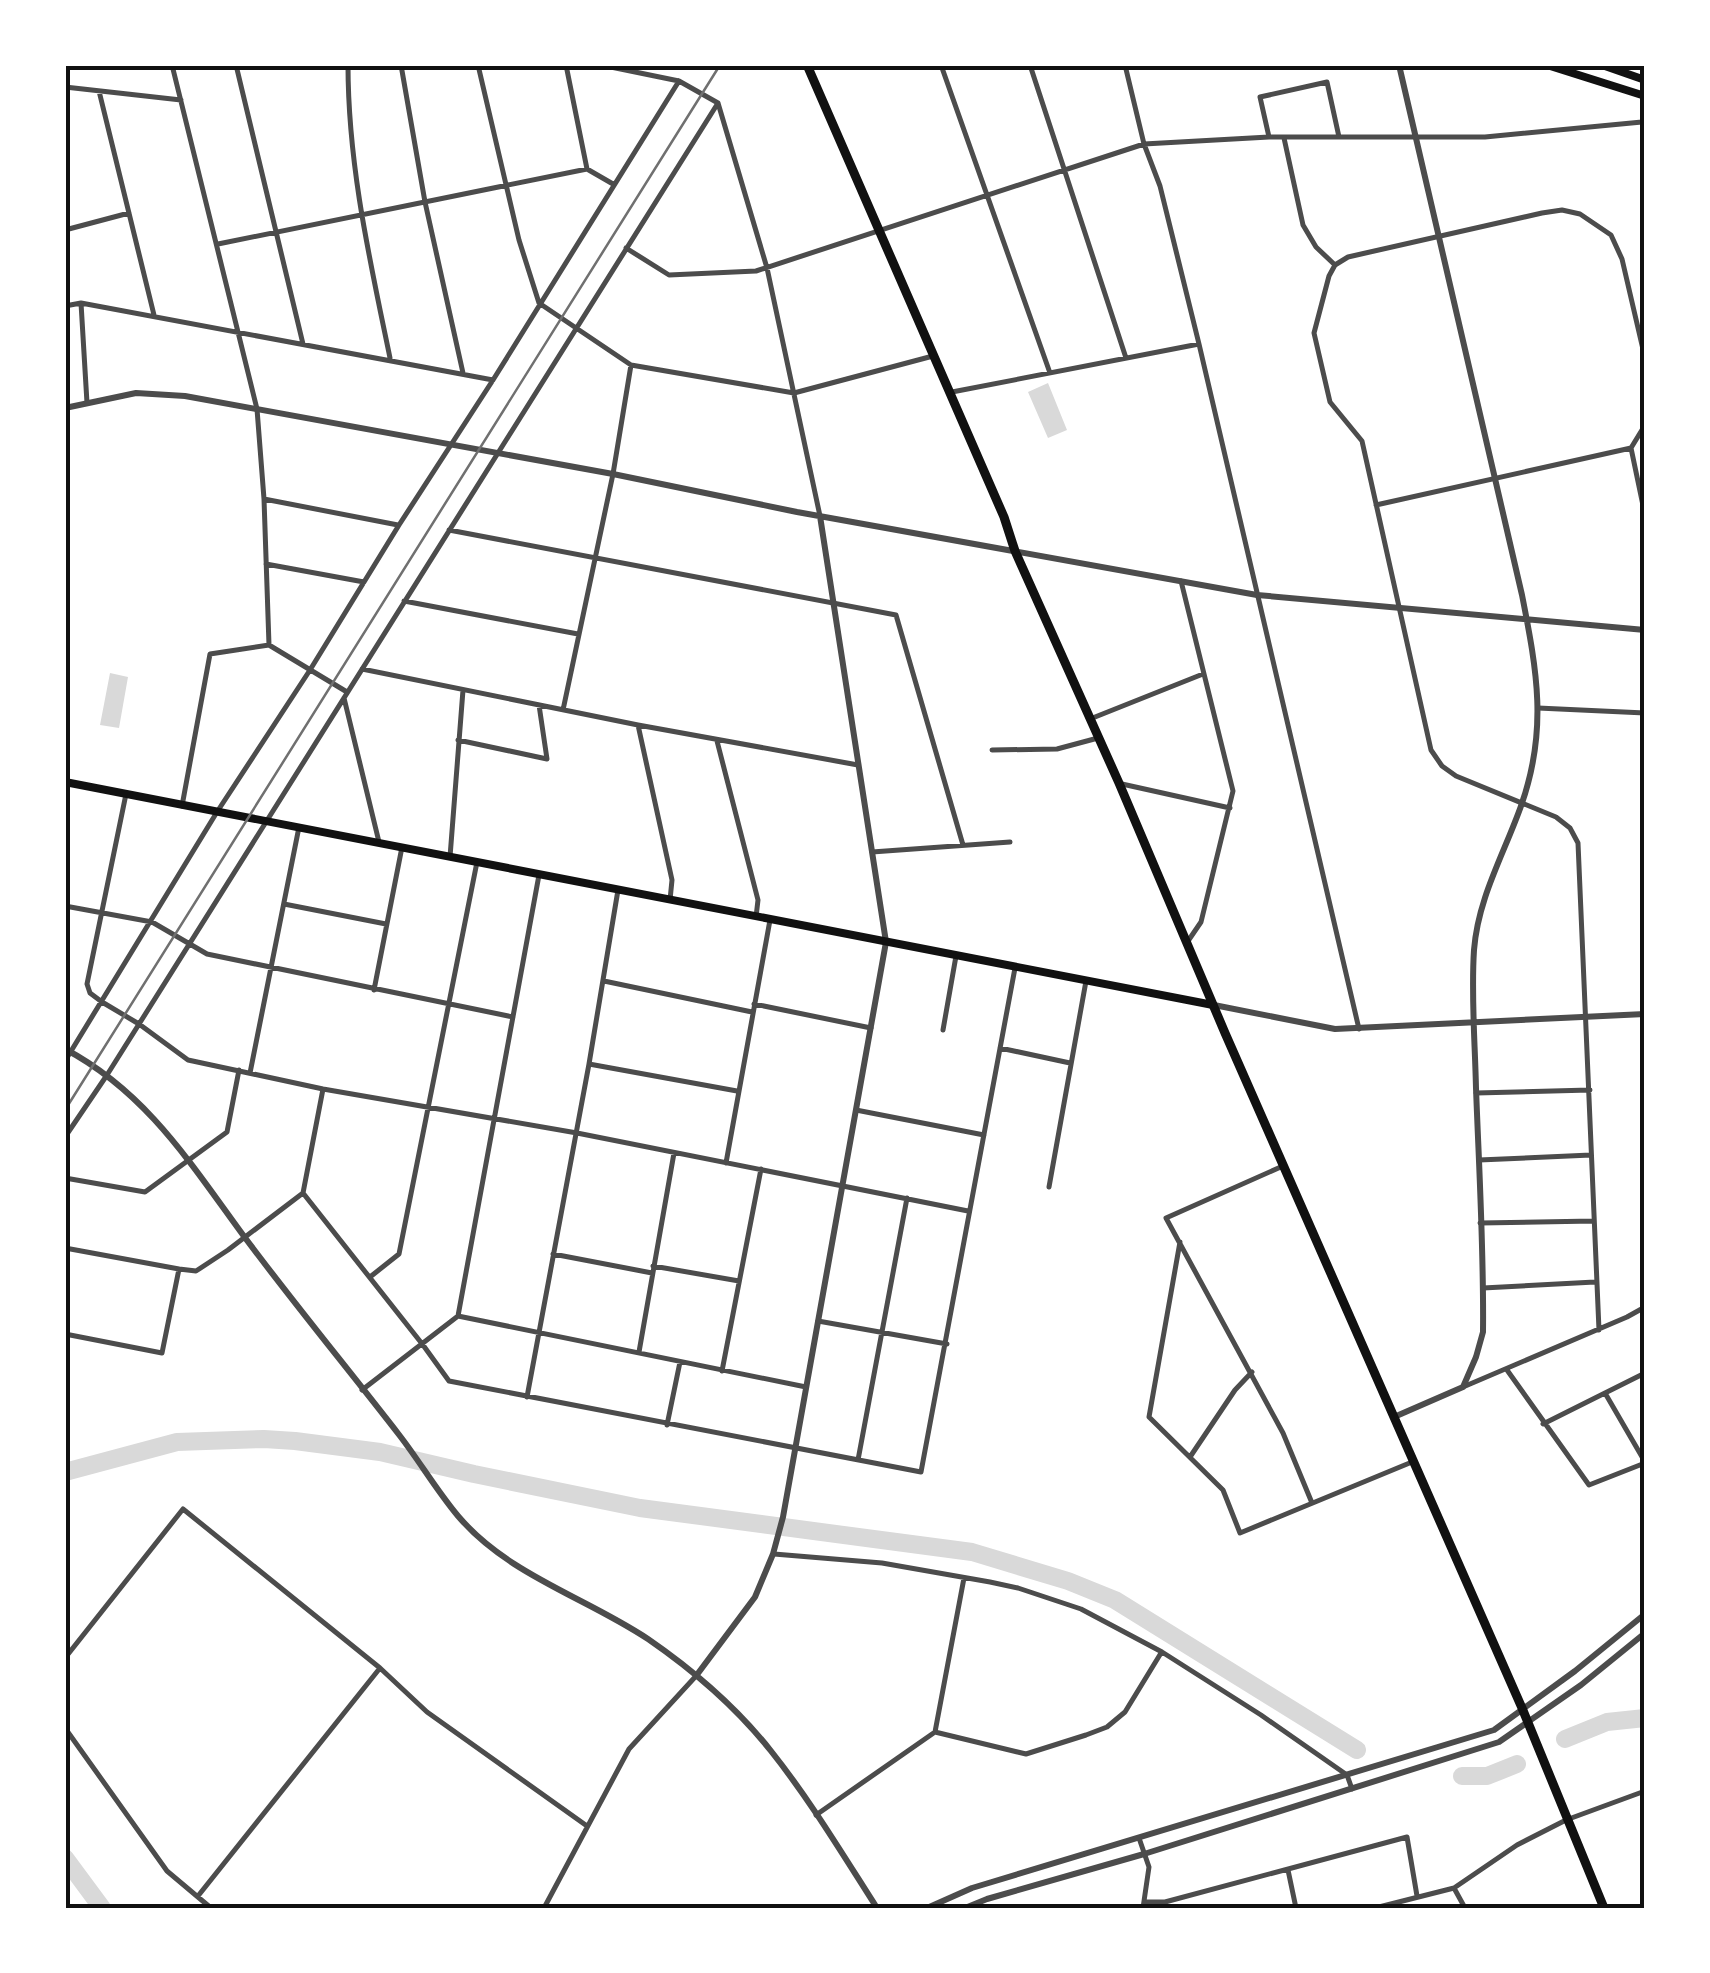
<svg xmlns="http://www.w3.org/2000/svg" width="1710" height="1973" viewBox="0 0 1710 1973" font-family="'Work Sans',sans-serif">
	<rect width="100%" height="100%" fill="#fff"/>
	<!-- water -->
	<path fill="#d9d9d9" d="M1048,383L1067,430L1048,438L1028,392Z
		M110,673L128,677L119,728L100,725Z"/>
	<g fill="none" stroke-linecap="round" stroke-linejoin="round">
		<!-- river -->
		<path stroke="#d9d9d9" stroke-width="18" d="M65,1472L177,1442L264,1439L295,1441L380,1452L474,1474L640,1508L972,1552L1068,1581L1115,1600L1357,1750
			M1565,1739L1607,1722L1645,1718
			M1462,1776H1487L1517,1764
			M65,1858L102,1908"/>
		<!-- minor -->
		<path stroke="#4c4c4c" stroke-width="5" d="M172,65L257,409L264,499L269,645L347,692
			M236,65L303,344
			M348,65C348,165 370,261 390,358
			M401,65L425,202L463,373
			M478,65L519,240L539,303L631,365L794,393L933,356
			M566,65L587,169
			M601,65L679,81L718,103L767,268L820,516
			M941,65L1050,373
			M1030,65L1126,358
			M1125,65L1144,144L1160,186L1199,344L1359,1029
			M65,87L181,100
			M99,91L154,315
			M1269,137L1260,97L1327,82L1339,137
			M1284,138L1303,225L1316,247L1335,265
			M65,230L129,213
			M218,244L587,169L613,184
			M626,248L669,275L756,271L1144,144L1269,137H1485L1642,122L1645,118
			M81,303L87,403
			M65,306L81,303L493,380
			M952,392L1199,344
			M1631,448L1645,515
			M264,499L398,525
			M1376,505L1631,448L1645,425
			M449,530L896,615L963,845
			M266,564L364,582
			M1181,581L1233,791L1201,922L1186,944
			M404,601L578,634
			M362,669L638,725L858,765
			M344,698L379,842
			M1538,708L1645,713
			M563,710L613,474L631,365
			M1090,719L1203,674
			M638,725L672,880L670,900
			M458,740L547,759L539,705
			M717,741L758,900L756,917
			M992,750L1057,749L1098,738
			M1122,784L1230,808
			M126,794L87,984L90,993L102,1002L139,1024L188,1060L323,1089L577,1133L968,1211
			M182,806L210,654L269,645
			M872,852L1010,842
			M450,857L463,690
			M284,904L386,924
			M65,906L152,922L207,954L513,1017
			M604,981L752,1012
			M374,990L402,847
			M754,1004L871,1028
			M943,1030L956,956
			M1000,1048L1070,1063
			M65,1061L217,812L310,670L399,525L493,380L679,81
			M589,1064L737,1091
			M250,1073L299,827
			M1476,1093L1590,1090
			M856,1110L984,1135
			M65,1137L107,1075L718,103
			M1479,1160L1591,1155
			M726,1163L770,920
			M1283,1166L1166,1218L1283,1433L1312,1503
			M65,1178L145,1192L227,1132L239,1070
			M1049,1187L1086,981
			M303,1193L423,1345L449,1381L921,1472L1015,968
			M1480,1223L1594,1221
			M1180,1242L1149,1417L1223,1490L1240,1533L1412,1462
			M65,1248L179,1269L196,1271L228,1250L303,1193L323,1089
			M553,1254L652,1273
			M653,1266L739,1281
			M370,1277L399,1254L477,862
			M1483,1288L1595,1282
			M458,1316L806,1387
			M818,1321L947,1344
			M1599,1330L1578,843L1570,828L1556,817L1456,776L1442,766L1431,750L1362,441L1330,402L1314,333L1329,276L1335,265L1348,257L1542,213L1562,210L1580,214L1611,235L1622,259L1645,358
			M65,1334L162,1353L179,1269
			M639,1352L674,1153
			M1507,1370L1589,1485L1645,1463
			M722,1371L761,1169
			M1463,1387L1627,1317L1645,1307
			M362,1390L458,1316L539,875
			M1605,1393L1645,1462
			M527,1397L589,1064L618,890
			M1543,1424L1645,1373
			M667,1425L680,1362
			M1190,1457L1235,1390L1252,1372
			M858,1460L907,1198
			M774,1554L882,1563L990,1582L1018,1588L1081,1609L1162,1652L1261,1715L1347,1775L1352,1789
			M65,1658L183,1509L380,1668L427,1712L587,1826
			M65,1728L167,1871L211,1908
			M935,1732L1026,1754L1086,1735L1107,1727L1125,1712L1161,1653
			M816,1815L935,1732L964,1578
			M1139,1838L1149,1867L1143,1908
			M1288,1870L1296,1908
			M1454,1888L1465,1908
			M198,1896L380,1668
			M1144,1902H1165L1407,1837L1417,1896
			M544,1908L629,1749L696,1676
			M1375,1908L1454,1888L1517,1845L1566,1820L1645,1791"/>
		<!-- tertiary -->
		<path stroke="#4c4c4c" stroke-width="6" d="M65,408L136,393L185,396L613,474L797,512L1257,595L1645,630
			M1214,1005L1335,1029L1645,1014
			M65,1049C148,1093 192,1166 246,1239C296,1306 349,1370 400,1436C420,1462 437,1491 458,1516C508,1575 585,1597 648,1639C693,1670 737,1708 771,1751C810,1800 843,1855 877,1908
			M1394,1417L1463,1387L1476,1357L1483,1332C1484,1251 1479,1169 1476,1088C1475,1042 1471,996 1474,950C1478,898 1504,854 1521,806C1548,730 1537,671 1522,595L1399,65
			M696,1676L755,1597L773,1554L783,1517L886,942L820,516
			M927,1908L972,1888L1494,1730L1575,1671L1645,1614
			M965,1908L987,1899L1144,1854L1499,1742L1581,1685L1645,1633"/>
		<!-- secondary -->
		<path stroke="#111" stroke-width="8" d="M1547,65L1645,96
			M1602,65L1645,80
			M65,782L1213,1005"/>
		<!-- trunk -->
		<path stroke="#111" stroke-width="9" d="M807,65L1004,517L1015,551L1119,783L1225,1033L1522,1708L1604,1908"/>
		<!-- rail -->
		<path stroke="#707070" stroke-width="2.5" d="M65,1110L720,65"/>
	</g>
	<!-- border -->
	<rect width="1710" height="1973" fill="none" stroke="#ffffff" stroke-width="135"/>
	<rect x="68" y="68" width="1574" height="1838" fill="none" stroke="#111" stroke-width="4"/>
</svg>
